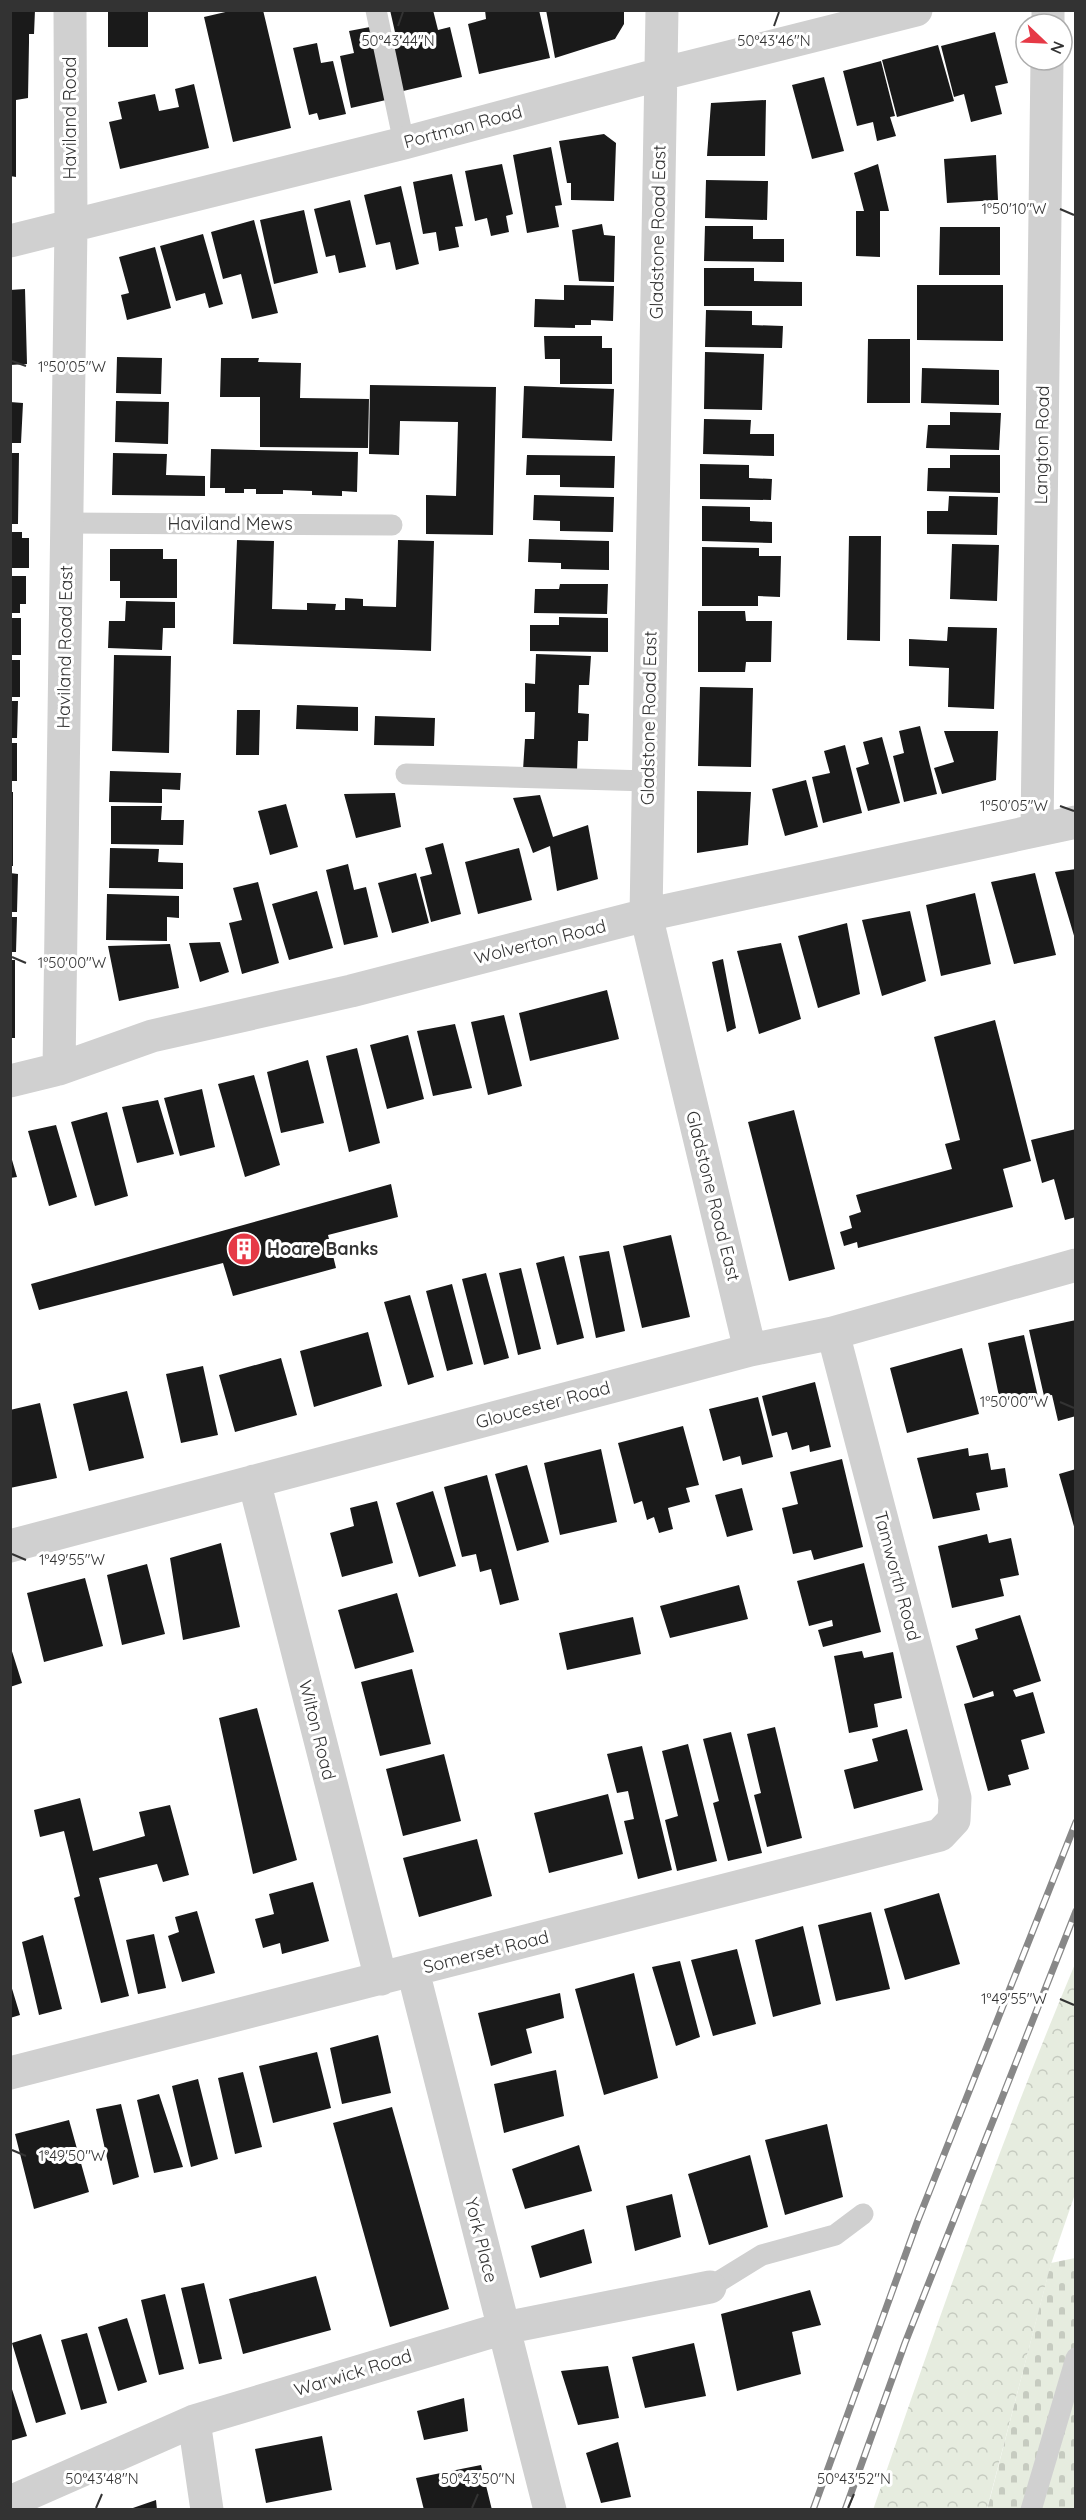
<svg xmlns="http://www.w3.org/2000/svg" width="1086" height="2520" viewBox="0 0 1086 2520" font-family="Quicksand,sans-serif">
	<defs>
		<pattern id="forest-crowns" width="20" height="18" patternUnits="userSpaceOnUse" patternTransform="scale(1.5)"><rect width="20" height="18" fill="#e6ecdf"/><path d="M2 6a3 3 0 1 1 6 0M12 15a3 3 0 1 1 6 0" fill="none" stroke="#c6cbc0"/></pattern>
		<pattern id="cemetery-stones" width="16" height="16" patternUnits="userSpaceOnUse" patternTransform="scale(1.5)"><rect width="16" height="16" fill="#e6ecdf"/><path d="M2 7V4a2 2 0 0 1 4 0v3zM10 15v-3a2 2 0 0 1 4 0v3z" fill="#c6cbc0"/></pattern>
	</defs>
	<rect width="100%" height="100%" fill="#fff"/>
	<!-- forest -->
	<path fill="url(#forest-crowns)" d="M1075,1964V2194L1051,2264L987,2509L873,2510C936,2326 1000,2142 1075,1964Z"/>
	<!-- cemetery -->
	<path fill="url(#cemetery-stones)" d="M1075,2258V2509L987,2510L1051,2263Z"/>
	<!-- building -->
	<path fill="#1a1a1a" d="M10,10H35L34,34H29V42L28,98L16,100V177L10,176Z
		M108,10H148V47H108Z
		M234,10H263L291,128L233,142L204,17Z
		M390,10H433L438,30L450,27L462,77L399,92L388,44L397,41Z
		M485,10H539L550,58L479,74L468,24L486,19Z
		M546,10H624V24L615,39L555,58Z
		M370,27L386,100L351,108L340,56L354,53L349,31Z
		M995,32L1008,83L995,86L1002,114L971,122L964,94L954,97L941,46Z
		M317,43L321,63L333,61L346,114L319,120L317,113L309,115L293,48Z
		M938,45L954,101L897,117L882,60Z
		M881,61L895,116L890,117L896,136L877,141L873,122L857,126L843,71Z
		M824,77L844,151L812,159L792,85Z
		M194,84L209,148L120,169L109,122L122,119L118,102L155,94L159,111L179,107L175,89Z
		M766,100L765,156H707L711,103Z
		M604,134L616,143L614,201L571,200V183H567L559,141Z
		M551,147L562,205L555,206L559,227L527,233L513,155Z
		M996,155L998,200L947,203L944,159Z
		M502,164L513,214L506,216L509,232L491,236L487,218L475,221L465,171Z
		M878,164L889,211H880V257L856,256V211H864L854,173Z
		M452,174L463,226L455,227L459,247L439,251L436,232L423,234L413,182Z
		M706,180L768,181L767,220L705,218Z
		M401,186L419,264L396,270L390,242L376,245L364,195Z
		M350,200L366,267L339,273L335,255L326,257L314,209Z
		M304,210L318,273L274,284L260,220Z
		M254,220L278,313L252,319L241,274L223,279L211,232Z
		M602,224L604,235L615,236L614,282L579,281L572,230Z
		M705,226H753V239H784V262L704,261Z
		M940,227H1000V275H939Z
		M203,234L223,304L209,308L205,293L176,301L160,246Z
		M155,247L171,308L127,320L121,295L129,293L119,257Z
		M704,268H754V281L802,282V306H704Z
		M564,285L614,286L613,321L591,320V325H575V328L534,327L535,299L564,300Z
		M917,285H1003V341L917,340Z
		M25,289L27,364L10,365V290Z
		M706,310L752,311V325L783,326L782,348L705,347Z
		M544,336H602V348H612V384H560V359H545Z
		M868,339H910V403H867Z
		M705,352L764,354L762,410L704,409Z
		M117,357L162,358L161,394L116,393Z
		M221,358H259L258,362L301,363L300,398L369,399L368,448L260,447V397H220Z
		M922,368L999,370V405L921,403Z
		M370,385L496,387L493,535L426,534V495L456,496L458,422L400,421L399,455L369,454Z
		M524,386L614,389L612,441L522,438Z
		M116,401L169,402L168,444L115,442Z
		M10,402L23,403L21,443H10Z
		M950,412L1001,413L999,450L926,448L928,425H950Z
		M704,419L751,420L750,434H774V456L703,454Z
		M211,449L358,452L357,492L342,491V496L312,495V491L283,490V494H256V489H244V493H225V488H210Z
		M10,453H19L18,524H10Z
		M113,453L167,454L166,475L205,476V496L112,495Z
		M527,455L615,456L614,488L560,487V475H526Z
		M950,455H1000V493L927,491L928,468H950Z
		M700,464L749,465V478L772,479L771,500L700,499Z
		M534,495L614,497L613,532L560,531V521L533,520Z
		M949,496L998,497L997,535L927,534V511H948Z
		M702,506L750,507V521L772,522V543L702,541Z
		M10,532H22V538H29V568H10Z
		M849,536H881L880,641L847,640Z
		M529,539L609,541V570L561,569V563L528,562Z
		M237,540L274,541L272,609L307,610V603L336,604L335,610H345V598L363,599V606L396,607L398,540L434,541L431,651L233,644Z
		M952,544L999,545L997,601L950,599Z
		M702,547L759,548V556H781L780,597L758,596V606H702Z
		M110,549H163V559H177V598H120V581H110Z
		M10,576H26V604H20V613H10Z
		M560,584H608L607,614L534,613L535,589H559Z
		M126,601L175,602V628H163L162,650L108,648L109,621H125Z
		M698,611H745L746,621H772L771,662H746L745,672H698Z
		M559,617L608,618V652L530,651V625H559Z
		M10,618H21V655H10Z
		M948,627L997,628L994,709L948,707L949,668L909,666V639L947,641Z
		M536,654L591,656L589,685H579L578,713L589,714L588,741H578L577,771L523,770L525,739H534L535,712H525V683L535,684Z
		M114,655L171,656L169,753L112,751Z
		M10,660H20V697H10Z
		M700,687L753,688L751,767L698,766Z
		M10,701H18L17,738H10Z
		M297,705L358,707V731L296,729Z
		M237,710H260L259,755H236Z
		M375,716L435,718L434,746L374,745Z
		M920,726L937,794L904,802L893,756L904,753L899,731Z
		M944,731H998L996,780L942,794L934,768L954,762Z
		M882,737L900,803L868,811L856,768L869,764L863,742Z
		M10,743H17V781H10Z
		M845,745L862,813L823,823L812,777L830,773L824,751Z
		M110,771L181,773L180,790L162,789V803L109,802Z
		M806,780L818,827L785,836L772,789Z
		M697,791L751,792L748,845L697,853Z
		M10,792H13V866H10Z
		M395,793L401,827L356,838L344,794Z
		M540,795L553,837L588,825L598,879L557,891L550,846L533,853L513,798Z
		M286,804L298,847L270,855L258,811Z
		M111,806H162L161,820H184L183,845L111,844Z
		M443,843L461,914L431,922L420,877L432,874L425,848Z
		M110,848L159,849L158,862L183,863V889L109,888Z
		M519,848L532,900L478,914L465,862Z
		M348,864L354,890L366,887L378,937L344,945L326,870Z
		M1076,869V939H1075L1055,872Z
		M10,873L18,874L17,912H10Z
		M416,873L429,923L392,933L378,883Z
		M1035,873L1056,955L1014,964L991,882Z
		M258,882L279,963L242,974L229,923L242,920L233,888Z
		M317,891L333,948L289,960L272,904Z
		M975,893L991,964L941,976L926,905Z
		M107,894L179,896V918L167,917V941L106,940Z
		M910,911L926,981L882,996L862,920Z
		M10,917H17L16,952H10Z
		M847,923L860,994L818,1008L798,936Z
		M220,942L229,972L200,982L189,943Z
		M781,943L801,1019L759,1034L737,951Z
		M170,944L179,988L119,1001L108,946Z
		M723,959L736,1028L727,1032L712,962Z
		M10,960H15V1038H10Z
		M607,990L619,1039L530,1061L519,1013Z
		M504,1015L522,1086L488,1095L471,1022Z
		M995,1020L1031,1161L1003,1169L1013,1207L858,1248L857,1242L844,1246L840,1232L852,1228L849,1216L861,1212L856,1195L952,1169L945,1144L960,1140L934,1037Z
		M455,1024L472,1088L433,1096L417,1031Z
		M408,1035L424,1099L387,1109L370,1045Z
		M357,1048L380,1143L349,1152L326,1056Z
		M308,1060L324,1123L281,1133L267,1072Z
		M254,1075L280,1165L245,1177L218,1084Z
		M202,1089L215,1147L180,1156L164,1098Z
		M158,1100L174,1154L137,1163L122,1107Z
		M794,1110L835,1269L789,1281L748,1122Z
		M107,1112L128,1196L95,1206L71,1122Z
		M56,1125L77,1197L49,1206L28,1131Z
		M1076,1129V1217L1065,1220L1054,1179L1042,1183L1031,1140Z
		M10,1153L17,1177L10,1178Z
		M391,1184L398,1217L328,1235L336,1268L233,1296L223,1263L39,1310L31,1284Z
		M671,1235L690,1317L642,1328L623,1246Z
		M609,1251L625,1331L596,1338L579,1256Z
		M564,1256L584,1338L557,1345L536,1263Z
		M521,1268L541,1349L518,1355L499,1273Z
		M486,1273L509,1358L484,1365L462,1279Z
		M452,1284L473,1364L447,1371L426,1291Z
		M410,1295L434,1377L408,1385L384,1302Z
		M1076,1320V1416L1058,1421L1052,1395L1044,1396L1029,1330Z
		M368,1332L382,1386L314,1407L300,1351Z
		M1024,1335L1038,1397L1001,1406L988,1343Z
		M962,1348L979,1414L907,1433L890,1368Z
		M281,1358L297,1415L235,1432L219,1375Z
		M203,1366L218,1435L181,1443L166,1374Z
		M815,1382L831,1447L810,1452L809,1445L792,1450L787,1432L772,1436L762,1396Z
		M127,1391L144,1458L89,1471L73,1404Z
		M758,1397L773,1457L742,1465L740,1456L723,1461L709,1409Z
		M40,1403L57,1478L10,1488V1410Z
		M683,1426L699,1485L686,1488L690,1502L668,1508L673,1529L659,1533L654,1517L647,1520L642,1501L634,1504L618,1443Z
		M968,1448L969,1456L988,1453L991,1470L1005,1468L1008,1487L976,1493L980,1510L933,1519L917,1458Z
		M601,1449L617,1522L560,1535L544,1463Z
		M842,1459L863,1547L814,1560L811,1550L793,1554L782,1508L798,1504L790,1472Z
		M527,1465L549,1542L517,1551L495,1474Z
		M1076,1469V1530H1075L1059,1474Z
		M487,1475L519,1600L500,1605L491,1569L480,1572L476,1554L462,1557L444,1487Z
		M742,1488L753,1530L727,1537L715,1495Z
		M433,1491L456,1566L419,1577L396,1503Z
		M377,1501L393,1563L342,1577L330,1533L354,1526L350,1508Z
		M987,1534L989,1543L1011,1538L1019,1575L1000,1579L1004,1596L952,1608L938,1546Z
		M221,1543L240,1627L183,1640L170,1558Z
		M864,1563L881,1632L823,1647L818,1630L833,1626L832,1620L809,1626L797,1581Z
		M147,1564L165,1634L122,1645L107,1575Z
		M85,1578L103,1646L44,1662L27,1593Z
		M739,1585L748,1619L670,1638L660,1606Z
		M397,1593L414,1652L355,1669L338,1610Z
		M1020,1615L1041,1681L1013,1690L1016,1697L1033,1692L1045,1733L1021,1740L1029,1769L1008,1775L1011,1785L988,1791L964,1704L994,1696L993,1691L973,1698L956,1646L978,1639L975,1629Z
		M633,1617L641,1654L567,1670L559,1633Z
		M10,1645L22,1683L10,1687Z
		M862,1651L864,1658L893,1652L902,1698L874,1704L878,1727L849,1733L834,1656Z
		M412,1669L431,1744L380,1756L361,1682Z
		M257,1708L297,1860L253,1874L219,1718Z
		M775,1727L802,1838L767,1847L754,1795L761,1793L747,1734Z
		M907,1729L923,1790L854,1809L844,1770L878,1761L872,1739Z
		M731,1732L762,1853L728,1861L713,1803L719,1801L703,1739Z
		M688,1744L717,1861L677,1871L665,1820L678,1816L662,1751Z
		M642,1746L672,1870L638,1879L624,1821L634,1819L628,1791L617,1793L607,1754Z
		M444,1754L461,1821L403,1836L386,1769Z
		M608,1794L623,1854L549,1873L534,1813Z
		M80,1798L93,1851L145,1836L139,1812L170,1805L189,1875L163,1882L157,1864L99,1878L129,1996L101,2003L74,1898L80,1896L64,1831L40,1837L34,1810Z
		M477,1839L492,1896L419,1917L403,1858Z
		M313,1882L329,1941L282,1954L280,1943L263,1948L255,1919L274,1914L269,1894Z
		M939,1893L960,1964L905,1980L884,1909Z
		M197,1911L215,1973L182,1982L168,1936L179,1932L175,1917Z
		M871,1912L890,1989L836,2001L818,1925Z
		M803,1926L821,2004L773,2017L755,1940Z
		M154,1934L166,1988L138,1994L126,1940Z
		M43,1935L62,2009L39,2015L22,1942Z
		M737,1949L756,2024L713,2036L691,1960Z
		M680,1961L700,2037L676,2046L652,1967Z
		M634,1973L658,2078L604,2095L575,1989Z
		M10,1982L20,2015L10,2018Z
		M560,1993L564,2018L526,2029L532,2053L491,2066L478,2013Z
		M378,2035L391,2093L342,2104L330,2048Z
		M317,2052L331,2108L273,2123L259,2066Z
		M556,2070L564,2116L504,2133L494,2084Z
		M243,2072L262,2147L235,2154L218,2078Z
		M198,2079L218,2159L191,2167L172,2086Z
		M159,2094L183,2167L154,2173L137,2100Z
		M121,2104L139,2177L113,2185L96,2109Z
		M392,2107L449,2309L390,2327L333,2123Z
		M69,2120L89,2192L34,2209L15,2134Z
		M827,2124L843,2197L785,2215L765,2140Z
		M579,2145L592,2191L525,2209L512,2169Z
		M750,2155L768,2227L709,2245L688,2174Z
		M672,2194L681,2237L635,2251L626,2206Z
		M584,2229L592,2263L540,2278L531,2246Z
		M316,2276L331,2330L243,2354L229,2299Z
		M204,2283L222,2359L199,2364L181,2288Z
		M810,2290L821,2325L792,2332L801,2374L737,2391L721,2314Z
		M165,2294L184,2369L159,2375L141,2300Z
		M127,2318L147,2382L118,2391L98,2327Z
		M87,2333L107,2403L81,2410L61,2340Z
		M41,2334L66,2414L36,2423L12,2343Z
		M694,2343L706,2396L645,2408L632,2357Z
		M608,2366L619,2418L578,2425L561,2371Z
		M10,2383L27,2436L10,2441Z
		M464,2398L468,2431L424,2440L417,2411Z
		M322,2436L332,2490L266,2503L255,2449Z
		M618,2442L631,2497L601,2503L586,2453Z
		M481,2465L492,2510H424L416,2478Z
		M156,2500L157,2510H130V2509Z"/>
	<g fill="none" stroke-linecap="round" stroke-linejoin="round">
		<!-- service -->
		<path stroke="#d0d0d0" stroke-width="21" d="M376,10L404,143
			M67,523L392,525
			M406,774L648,781
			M710,2287L762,2255L835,2235L863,2214
			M1031,2510L1076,2358"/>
		<!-- minor -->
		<path stroke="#d0d0d0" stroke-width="33" d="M662,10L646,915L750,1350
			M1048,24V10
			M10,241L404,143L661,74L916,10
			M1037,830L1047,60
			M59,1069L71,226L70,10
			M10,1081L59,1069L152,1036L351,991L646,915L1076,822
			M254,1481L381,1979
			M10,1546L750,1350L833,1333L1076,1265
			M413,1971L550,2510
			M10,2073L940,1835L954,1820L955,1798L833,1333
			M194,2421L207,2510
			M10,2502L194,2421L504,2328L710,2287"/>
		<defs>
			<path id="rail" d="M813,2510L918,2220L1076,1822
				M845,2510L905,2343L1076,1911"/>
		</defs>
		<!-- rail casing -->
		<use href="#rail" stroke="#888" stroke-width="7"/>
		<!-- rail -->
		<use href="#rail" stroke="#fff" stroke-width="4.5" stroke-dasharray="14" stroke-linecap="butt"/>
	</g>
	<!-- ticks -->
	<path fill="none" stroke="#333" stroke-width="2" d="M398,26L403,12M774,26L779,12M1060,209L1074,215M12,361L26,366M1060,806L1074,811M12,957L26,963M1060,1402L1074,1408M12,1554L26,1560M1060,1999L1074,2005M12,2150L26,2156M96,2508L102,2494M472,2508L478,2494M848,2508L854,2494"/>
	<!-- icons -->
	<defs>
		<symbol id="building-disc" viewBox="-11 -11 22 22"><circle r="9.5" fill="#e63946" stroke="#fff"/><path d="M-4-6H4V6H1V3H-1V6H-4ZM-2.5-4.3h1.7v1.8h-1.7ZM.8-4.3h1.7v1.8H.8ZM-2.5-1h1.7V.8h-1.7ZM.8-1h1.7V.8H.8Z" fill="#fff"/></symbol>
	</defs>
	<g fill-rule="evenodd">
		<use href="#building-disc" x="225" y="1230" width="38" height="38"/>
	</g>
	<g text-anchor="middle" stroke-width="6" stroke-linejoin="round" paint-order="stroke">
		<!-- street labels -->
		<g font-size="18" fill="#333" stroke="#fff">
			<text transform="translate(70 118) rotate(-90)" y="6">Haviland Road</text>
			<text transform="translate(463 127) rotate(-15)" y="6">Portman Road</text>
			<text transform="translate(658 232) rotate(-89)" y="6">Gladstone Road East</text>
			<text transform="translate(1042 445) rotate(-89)" y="6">Langton Road</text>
			<text x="230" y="530">Haviland Mews</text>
			<text transform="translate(65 647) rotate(-89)" y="6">Haviland Road East</text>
			<text transform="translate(649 718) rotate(-89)" y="6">Gladstone Road East</text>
			<text transform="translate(540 942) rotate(-14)" y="6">Wolverton Road</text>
			<text transform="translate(713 1196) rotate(76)" y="6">Gladstone Road East</text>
			<text transform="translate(543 1405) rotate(-15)" y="6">Gloucester Road</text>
			<text transform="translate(897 1576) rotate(75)" y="6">Tamworth Road</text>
			<text transform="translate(317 1730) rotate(76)" y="6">Wilton Road</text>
			<text transform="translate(486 1952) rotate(-14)" y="6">Somerset Road</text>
			<text transform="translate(481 2240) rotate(76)" y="6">York Place</text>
			<text transform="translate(353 2373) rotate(-17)" y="6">Warwick Road</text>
		</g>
		<!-- poi labels -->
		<g font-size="18" font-weight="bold" fill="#333" stroke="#fff" text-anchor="start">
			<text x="267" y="1255">Hoare Banks</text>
		</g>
	</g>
	<g font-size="15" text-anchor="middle" fill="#333" stroke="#fff" stroke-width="6" stroke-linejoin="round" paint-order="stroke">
		<text x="398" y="46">50°43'44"N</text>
		<text x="774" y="46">50°43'46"N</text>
		<text x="1014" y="214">1°50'10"W</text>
		<text x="72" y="372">1°50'05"W</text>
		<text x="1014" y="811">1°50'05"W</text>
		<text x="72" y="968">1°50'00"W</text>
		<text x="1014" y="1407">1°50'00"W</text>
		<text x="72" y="1565">1°49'55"W</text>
		<text x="1014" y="2004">1°49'55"W</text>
		<text x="72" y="2161">1°49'50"W</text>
		<text x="102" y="2484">50°43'48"N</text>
		<text x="478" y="2484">50°43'50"N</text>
		<text x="854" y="2484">50°43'52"N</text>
	</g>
	<!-- border -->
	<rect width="1086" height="2520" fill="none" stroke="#333333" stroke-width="24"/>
	<!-- north arrow -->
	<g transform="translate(1044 42) rotate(113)"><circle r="28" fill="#ffffff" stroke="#adadad" stroke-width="1.5"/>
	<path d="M0-4.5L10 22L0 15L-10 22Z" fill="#e63946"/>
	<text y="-9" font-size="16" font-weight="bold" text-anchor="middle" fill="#333333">N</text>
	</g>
</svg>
